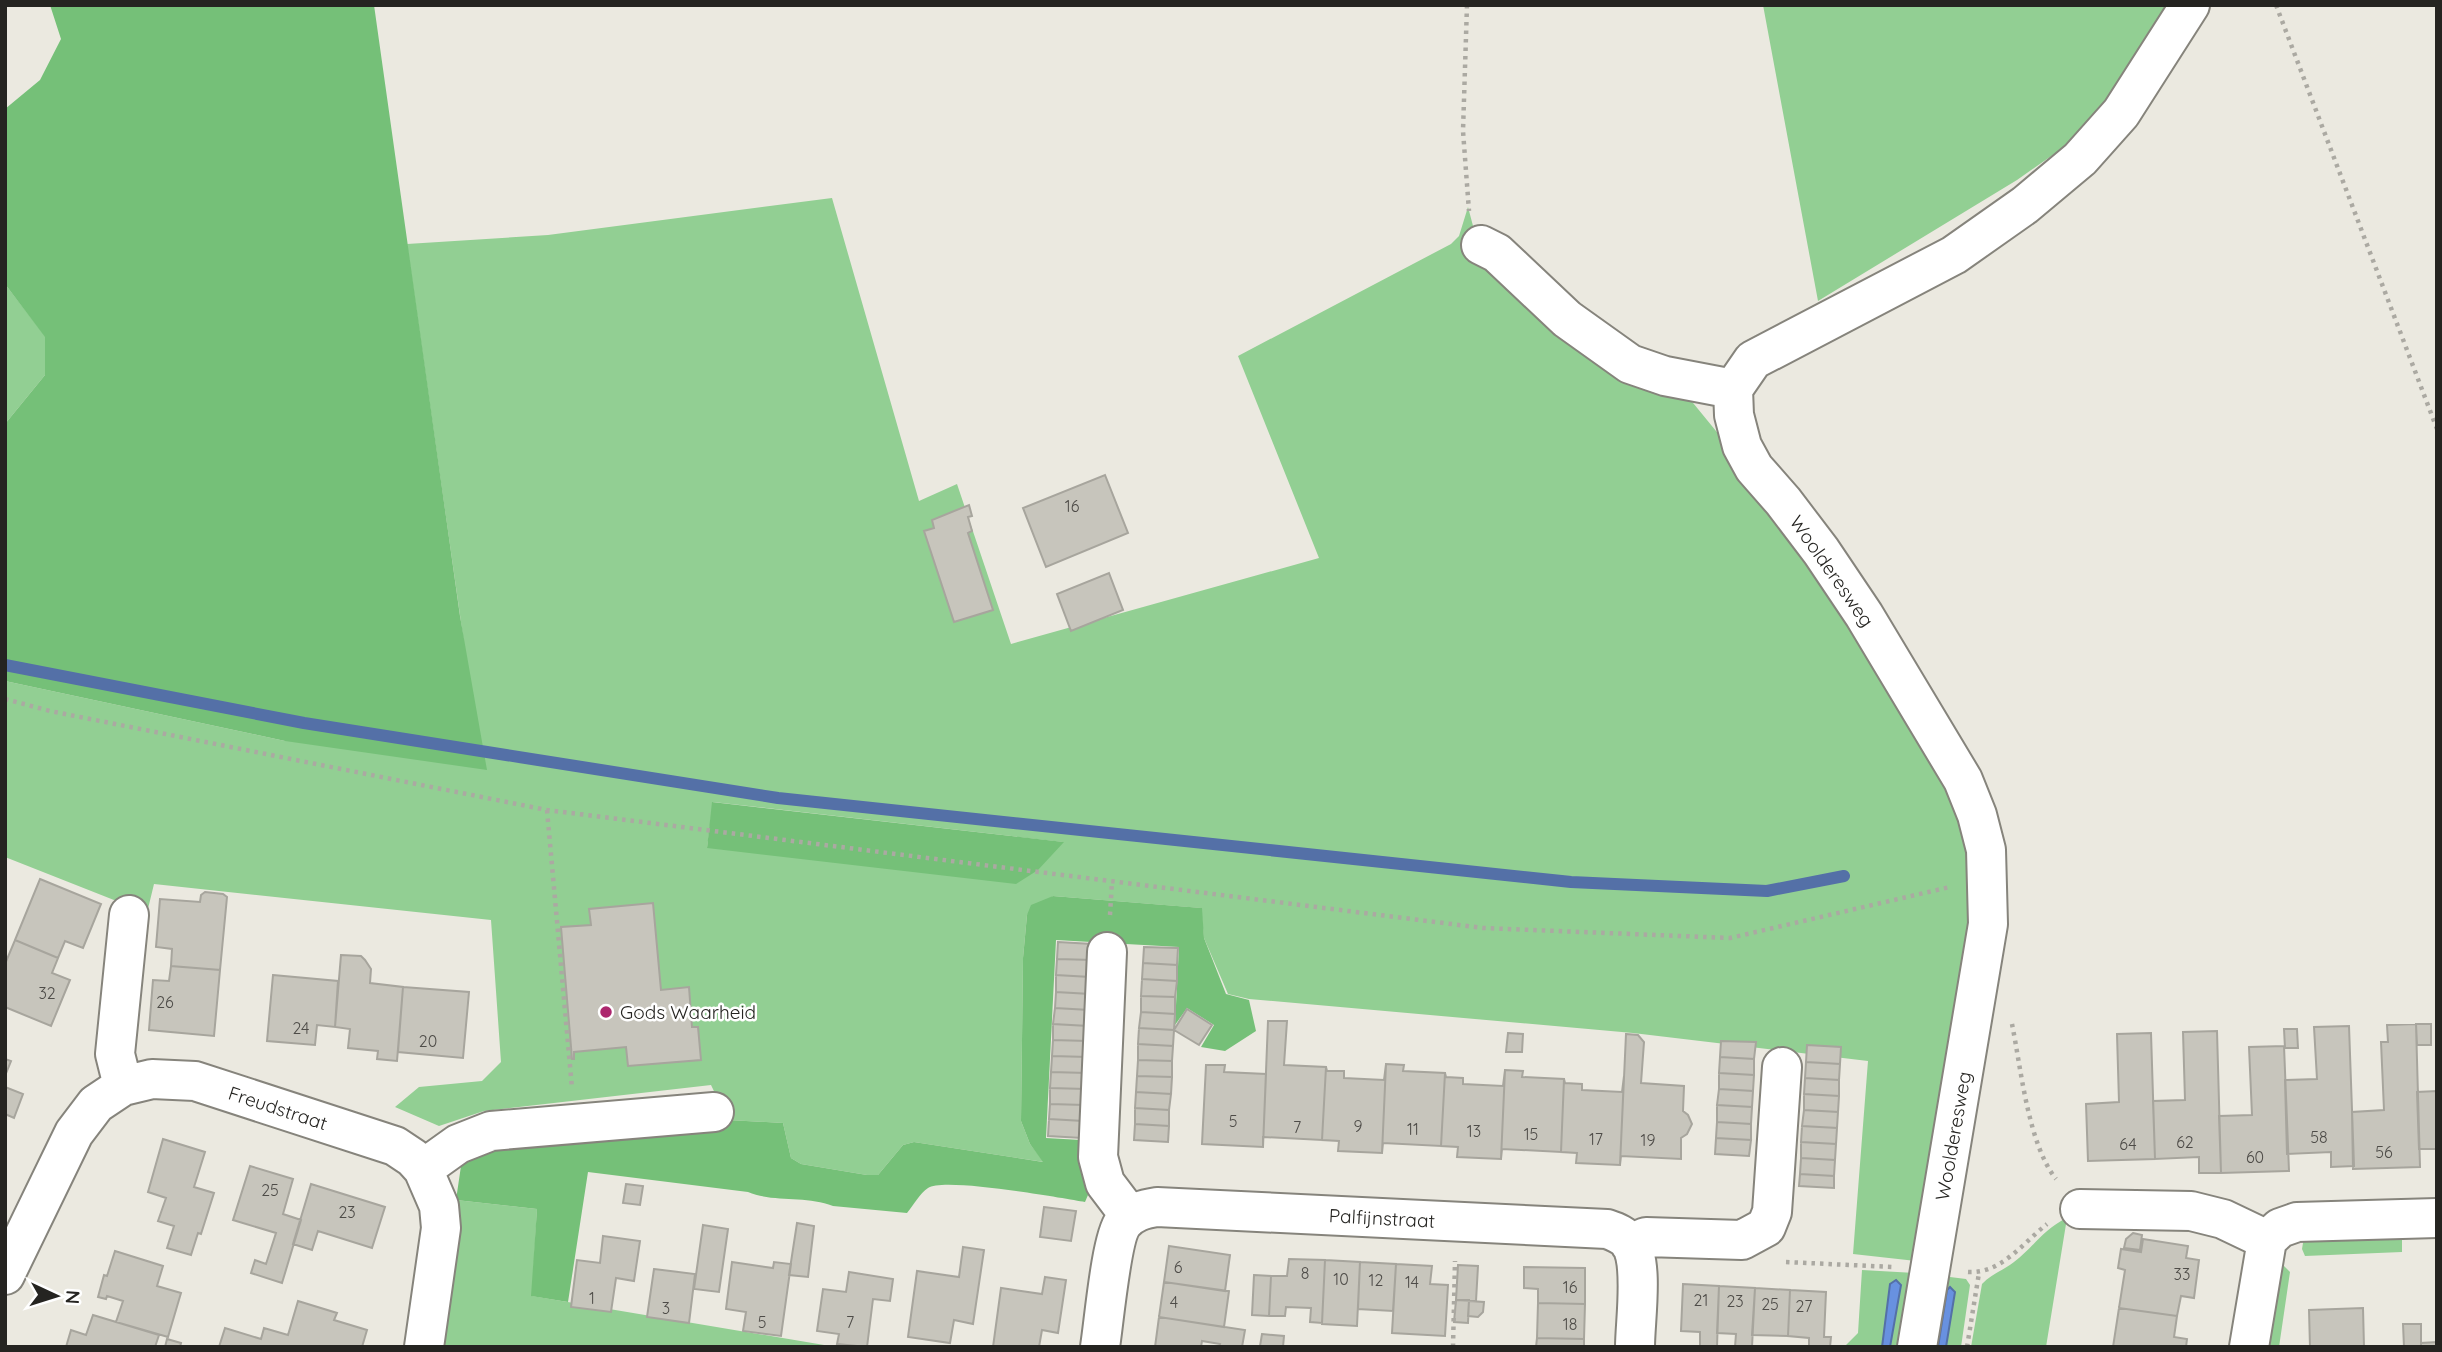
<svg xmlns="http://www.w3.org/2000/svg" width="2442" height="1352" viewBox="0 0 2442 1352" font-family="Quicksand,sans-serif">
	<rect width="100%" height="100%" fill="#ebe9e0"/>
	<!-- green -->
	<path fill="#92cf93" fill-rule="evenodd" d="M1763,5H2173L2127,76L2077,138L2017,180L1818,301Z
		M832,198L919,501L957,484L1011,644L1319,558L1238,356L1451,244L1459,236L1468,207L1477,241L1689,398L1802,536L1959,791L1980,905L1916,1261L1853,1254L1868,1061L1633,1033L1249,999L1228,994L1204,938L1201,908L1053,896L1027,915L1023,958L1021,1121L1030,1144L1044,1162L914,1142L903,1145L878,1175H867L801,1164L791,1158L783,1123L728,1120L711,1085L484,1111L439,1126L395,1107L419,1087L482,1081L501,1062L491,920L154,884L146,917L119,902L5,857V681L285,741L467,664L407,244L548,235ZM713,802L1063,842V843L707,848Z
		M5,284L45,336V375L5,424Z
		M456,1200L537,1209L532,1296L836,1347H440Z
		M2067,1218L2046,1347H1971L1982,1284C1991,1274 2004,1270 2014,1262C2034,1247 2043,1229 2067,1218Z
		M2402,1236V1252L2305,1256L2302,1249L2304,1237Z
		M2276,1265L2284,1266L2290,1272L2279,1347H2264Z
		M1862,1270L1915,1273L1903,1347H1890L1901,1286L1890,1284L1882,1347H1844L1858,1333Z
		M1942,1276L1966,1279L1970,1285L1961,1347H1946L1955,1292L1947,1290L1938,1347H1927Z"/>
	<!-- forest -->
	<path fill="#75c078" d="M50,5H374L460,616L487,770L285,741L5,681V424L45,375V337L5,284V109L40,80L61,39Z
		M712,802L1064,842L1038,870L1016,884L707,848Z
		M1053,896L1202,908L1204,938L1226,994L1249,1000L1256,1031L1225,1051L1201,1047L1214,1025L1187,1008L1175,1025L1179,947L1056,940L1046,1138L1081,1140L1088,1195L1085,1202C1061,1198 944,1177 928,1188C920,1193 913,1206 907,1213L833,1206C806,1195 775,1203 748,1192L588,1172L568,1302L531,1296L537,1209L456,1200L461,1166L478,1150L728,1120L783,1123L791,1158L801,1164L867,1175H878L903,1145L914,1142L1043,1162L1030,1144L1021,1121L1023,958L1027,915L1031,905Z"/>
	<!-- water -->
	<path fill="#6891e0" stroke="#5470a7" stroke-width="2" d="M1896,1280L1901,1285L1890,1347H1882L1890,1284Z
		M1950,1287L1955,1292L1946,1347H1938L1947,1290Z"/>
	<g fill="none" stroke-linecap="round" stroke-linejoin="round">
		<!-- stream -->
		<path stroke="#5470a7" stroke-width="12" d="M5,665L304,723L778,798L1571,882L1767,891L1844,876"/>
	</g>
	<!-- building -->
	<path fill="#c7c5bc" stroke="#a7a59d" stroke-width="2" d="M1105,475L1128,533L1046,567L1023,508Z
		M969,505L972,516L968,517L972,531L968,533L993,610L954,622L924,531L934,528L932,520Z
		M1109,573L1123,610L1071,631L1057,594Z
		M40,879L101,904L83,948L65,941L58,958L15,940Z
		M205,892L223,894L227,897L220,970L171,966L172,949L156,947L160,899L200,902L201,895Z
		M653,903L661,990L689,987L692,1027H698L701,1060L628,1066L626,1047L574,1052V1059H572L561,927L591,925L589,909Z
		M15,940L58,958L52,973L70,980L51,1026L5,1007V964Z
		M1058,942L1092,944V960L1057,959Z
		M1144,947L1178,948L1177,965L1143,963Z
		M341,955L361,956L365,960L371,969L370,983L403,987L397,1061L377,1059L378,1051L348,1048L350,1029L335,1027Z
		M1057,959L1092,960L1090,977L1056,975Z
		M1143,963L1177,965V981L1142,979Z
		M171,966L220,970L214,1036L149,1030L153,980L169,981Z
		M273,975L338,981L335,1027L317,1025L315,1045L267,1041Z
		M1056,975L1090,977V994L1056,992Z
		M1142,979L1177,981L1175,997L1141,996Z
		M403,987L469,992L463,1058L398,1052Z
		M1056,992L1090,994L1089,1010L1055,1008Z
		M1141,996L1175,997V1014L1141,1012Z
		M1055,1008L1089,1010L1088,1026L1053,1024Z
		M1187,1009L1212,1025L1199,1045L1174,1030Z
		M1141,1012L1175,1014L1174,1030L1139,1028Z
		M1268,1021H1287L1284,1065L1326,1067L1322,1140L1263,1137V1147Z
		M1053,1024L1088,1026L1087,1041L1053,1040Z
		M2416,1024L2420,1167L2353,1169L2352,1112L2384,1110L2381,1042H2388L2387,1025Z
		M2416,1024H2431V1045H2417Z
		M2349,1026L2354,1166L2331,1167V1152L2287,1154L2285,1080L2317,1079L2314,1027Z
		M1139,1028L1174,1030L1173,1046L1138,1044Z
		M2284,1029H2297L2298,1048H2285Z
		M2217,1031L2221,1173H2199V1157L2155,1159L2153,1101L2185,1100L2183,1032Z
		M1508,1033L1523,1034L1522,1052H1506Z
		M2151,1033L2155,1159L2088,1161L2086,1104L2119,1102L2117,1034Z
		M1626,1034L1638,1035L1644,1042L1641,1083L1684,1086L1683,1111L1688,1115L1692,1124L1687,1134L1681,1138V1159L1621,1156L1620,1165Z
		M1053,1040L1087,1041V1057L1052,1056Z
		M1721,1041L1756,1042L1754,1059L1720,1057Z
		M1138,1044L1173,1046L1172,1061L1138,1060Z
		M1807,1045L1841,1047L1840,1064L1806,1062Z
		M2284,1046L2289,1171L2221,1173L2219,1116L2252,1115L2249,1047Z
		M1052,1056L1087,1057L1086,1073L1051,1072Z
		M1720,1057L1754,1059V1075L1719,1073Z
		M5,1059L11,1061L5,1076Z
		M1138,1060L1172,1061V1077L1137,1076Z
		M1806,1062L1840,1064L1839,1080L1805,1078Z
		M1386,1064L1382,1153L1338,1151L1339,1141L1322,1140L1326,1067L1327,1071H1344V1078L1384,1080Z
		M1386,1064L1404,1065L1403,1071L1445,1073L1441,1146L1383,1143L1382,1153Z
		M1206,1065H1225L1224,1072L1266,1074L1263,1147L1202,1144Z
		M1505,1070L1501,1159L1457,1157L1458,1147L1441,1146L1445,1073L1446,1077L1463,1078V1084L1503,1086Z
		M1505,1070L1523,1071L1522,1077L1564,1079L1561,1152L1502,1149L1501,1159Z
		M1051,1072L1086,1073L1085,1089L1050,1088Z
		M1719,1073L1754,1075L1753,1091L1719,1089Z
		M1137,1076L1172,1077L1171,1094L1136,1092Z
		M1624,1076L1620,1165L1576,1163L1577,1153L1561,1152L1564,1079L1565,1083L1582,1084V1090L1622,1092Z
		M1805,1078L1839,1080V1096L1804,1094Z
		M5,1087L23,1094L14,1118L5,1114Z
		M1050,1088L1085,1089L1084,1105L1050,1104Z
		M1719,1089L1753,1091L1752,1107L1717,1105Z
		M2437,1091V1149H2419L2417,1092Z
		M1136,1092L1171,1094L1169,1110L1135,1108Z
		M1804,1094L1839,1096L1838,1112L1804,1110Z
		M1050,1104L1084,1105L1083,1121L1049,1119Z
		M1717,1105L1752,1107L1751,1124L1717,1122Z
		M1135,1108L1169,1110V1126L1135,1124Z
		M1804,1110L1838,1112L1837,1128L1802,1126Z
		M1049,1119L1083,1121L1082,1138L1048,1136Z
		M1717,1122L1751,1124V1140L1716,1138Z
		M1135,1124L1169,1126L1168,1142L1134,1140Z
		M1802,1126L1837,1128L1836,1144L1801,1142Z
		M1716,1138L1751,1140L1749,1156L1715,1154Z
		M163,1139L205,1152L194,1187L214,1193L201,1234L198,1233L191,1255L167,1248L174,1226L158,1221L166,1198L148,1192Z
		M1801,1142L1836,1144L1835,1160L1801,1158Z
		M1801,1158L1835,1160L1834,1176L1800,1174Z
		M250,1166L293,1179L283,1214L301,1220L282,1283L251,1273L255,1260L266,1264L276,1233L233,1220Z
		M1800,1174L1834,1176V1188L1799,1186Z
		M311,1184L385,1207L372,1248L318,1231L312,1250L293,1244Z
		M626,1184L643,1186L640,1205L623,1203Z
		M1044,1207L1076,1211L1071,1241L1040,1237Z
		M797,1223L814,1226L808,1277L789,1275Z
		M703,1225L728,1229L719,1292L694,1289Z
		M2133,1233L2142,1235L2140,1250L2124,1248L2126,1239Z
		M603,1236L640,1241L634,1281L616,1278L611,1312L571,1307L577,1260L600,1263Z
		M2143,1239L2188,1246L2186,1258L2199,1260L2194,1298L2181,1296L2177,1316L2119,1308L2125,1270L2118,1268L2121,1249L2141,1252Z
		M1169,1246L1230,1255L1225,1291L1164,1282Z
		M963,1247L984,1250L973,1324L954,1320L950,1343L908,1337L917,1271L959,1277Z
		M115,1251L163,1266L157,1286L181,1293L168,1337L116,1322L123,1301L107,1296L106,1299L98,1297L104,1275L107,1276Z
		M1289,1259L1325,1260L1322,1323L1310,1322L1311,1308L1286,1307L1285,1316H1269L1271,1276H1287Z
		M1325,1260L1360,1262L1357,1326L1322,1324Z
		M732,1262L773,1268L774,1262L791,1264L781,1336L743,1331L746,1312L726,1309Z
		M1360,1262L1396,1264L1393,1311L1358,1309Z
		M1396,1264L1432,1266L1430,1284L1448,1285L1445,1336L1392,1333Z
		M1458,1265L1478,1266L1476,1301L1456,1300Z
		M1524,1267L1585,1268V1304L1538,1303V1289L1524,1288Z
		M654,1269L695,1274L689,1323L647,1317Z
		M849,1272L893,1279L890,1301L873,1299L867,1347L837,1344L839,1334L817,1331L823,1289L846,1292Z
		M1254,1275L1271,1276L1269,1316L1252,1315Z
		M1045,1277L1066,1280L1058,1333L1042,1330L1039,1347H993L1001,1288L1042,1294Z
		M1164,1282L1229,1291L1224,1327L1159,1317Z
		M1683,1284L1719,1286L1717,1347H1700V1332L1681,1331Z
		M1719,1286L1755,1288L1752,1347H1735L1736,1334L1717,1333Z
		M1755,1288L1790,1290L1788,1336L1752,1335Z
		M1790,1290L1826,1292L1824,1337H1831L1830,1347H1809V1338L1788,1336Z
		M1456,1300H1469L1468,1323L1454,1322Z
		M298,1301L337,1313L334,1320L367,1330L362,1347H219L225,1328L261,1339L264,1328L288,1335Z
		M1469,1301L1484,1302L1483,1312L1478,1317L1468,1316Z
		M1538,1303L1585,1304L1584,1339L1537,1338Z
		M2119,1308L2177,1316L2174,1337L2187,1339L2186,1347H2113Z
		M2363,1308L2364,1347H2310L2309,1310Z
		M93,1315L159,1335L155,1347H66L71,1330L86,1335Z
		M1159,1317L1245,1330L1242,1347H1219L1220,1344L1202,1341L1201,1347H1155Z
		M2403,1324H2421V1347H2404Z
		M1262,1334L1284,1336L1283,1347L1260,1346Z
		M1537,1338L1584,1339V1347H1536Z
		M167,1339L181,1343L180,1347H165Z
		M2437,1342V1347H2421V1343Z"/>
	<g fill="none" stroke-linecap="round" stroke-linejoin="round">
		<defs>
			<path id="minor" d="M1481,245L1497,253L1567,319L1630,364L1665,376L1733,389
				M1107,952L1098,1157L1105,1183L1130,1216
				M123,1086L115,1054L129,915
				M423,1169L458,1144L491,1131L714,1112
				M2080,1209L2191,1211L2223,1219L2267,1240
				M2267,1240L2280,1228L2297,1222L2437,1218
				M1630,1244L1646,1237L1742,1240L1766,1227L1772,1212L1782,1067
				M5,1275L74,1133L96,1104L123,1086L152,1079L195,1081L395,1146L413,1158L423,1169L439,1206L441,1228L424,1347
				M1100,1347C1104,1322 1111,1239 1123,1223C1132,1212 1144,1209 1157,1207L1607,1229C1616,1232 1624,1235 1630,1243C1644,1264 1635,1321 1635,1347
				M1917,1347L1988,924L1986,850L1977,815L1963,780L1864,615L1821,551L1783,501L1754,468L1742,446L1734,415L1733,389L1753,360L1954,255L2025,205L2080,159L2121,113L2190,5
				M2249,1347L2267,1240"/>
		</defs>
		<!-- minor casing -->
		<use href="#minor" stroke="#86847c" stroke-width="42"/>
		<!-- path -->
		<path stroke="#aba9a2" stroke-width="4.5" stroke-dasharray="3.5 5" stroke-linecap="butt" d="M1467,5L1463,131L1469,211
			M2276,5L2437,429
			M5,699L50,711L547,810L1483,928L1730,938L1950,887
			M547,810L572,1088
			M1110,915L1112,881
			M2012,1024C2021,1068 2028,1144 2056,1179
			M1786,1262L1893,1267
			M1968,1272C2001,1274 2023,1243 2047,1224
			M1453,1347L1455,1261
			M1967,1347L1979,1273"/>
		<!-- minor -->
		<use href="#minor" stroke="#fff" stroke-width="38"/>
	</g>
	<!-- markers -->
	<circle fill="#ad276e" stroke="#fff" stroke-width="2.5" cx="606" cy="1012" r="7"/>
	<g text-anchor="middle" stroke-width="5" stroke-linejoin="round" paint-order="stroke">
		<!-- number labels -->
		<g font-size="16" fill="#4e4c48">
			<text x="1072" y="512">16</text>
			<text x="47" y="999">32</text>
			<text x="165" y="1008">26</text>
			<text x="301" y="1034">24</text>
			<text x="428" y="1047">20</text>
			<text x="1233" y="1127">5</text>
			<text x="1358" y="1132">9</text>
			<text x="1297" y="1133">7</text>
			<text x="1413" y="1135">11</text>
			<text x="1474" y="1137">13</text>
			<text x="1531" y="1140">15</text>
			<text x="2319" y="1143">58</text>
			<text x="1596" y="1145">17</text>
			<text x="1648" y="1146">19</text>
			<text x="2185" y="1148">62</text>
			<text x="2128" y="1150">64</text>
			<text x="2384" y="1158">56</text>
			<text x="2255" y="1163">60</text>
			<text x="270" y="1196">25</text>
			<text x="347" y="1218">23</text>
			<text x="1178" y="1273">6</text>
			<text x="1305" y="1279">8</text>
			<text x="2182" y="1280">33</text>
			<text x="1341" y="1285">10</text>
			<text x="1376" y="1286">12</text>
			<text x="1412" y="1288">14</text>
			<text x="1570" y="1293">16</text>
			<text x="592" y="1304">1</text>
			<text x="1701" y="1306">21</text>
			<text x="1735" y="1307">23</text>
			<text x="1174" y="1308">4</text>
			<text x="1770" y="1310">25</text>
			<text x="1804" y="1312">27</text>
			<text x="666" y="1314">3</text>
			<text x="762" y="1328">5</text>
			<text x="850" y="1328">7</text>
			<text x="1570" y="1330">18</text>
		</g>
		<!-- street labels -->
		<g font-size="19" fill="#252421" stroke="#fff">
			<text transform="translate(1832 571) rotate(55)" y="7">Woolderesweg</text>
			<text transform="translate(278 1108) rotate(18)" y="7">Freudstraat</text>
			<text transform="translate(1953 1136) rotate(-80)" y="7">Woolderesweg</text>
			<text transform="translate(1382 1218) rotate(3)" y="7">Palfijnstraat</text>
		</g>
		<!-- poi labels -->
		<g font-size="19" fill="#252421" stroke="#fff" text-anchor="start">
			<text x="620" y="1019">Gods Waarheid</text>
		</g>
	</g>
	<!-- border -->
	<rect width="2442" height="1352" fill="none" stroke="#252421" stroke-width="14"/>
	<!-- north arrow -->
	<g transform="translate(56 1296) rotate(94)" stroke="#ffffff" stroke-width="5" paint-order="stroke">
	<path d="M0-5L12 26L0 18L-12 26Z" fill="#252421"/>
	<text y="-10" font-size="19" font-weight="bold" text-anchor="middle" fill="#252421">N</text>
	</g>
</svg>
